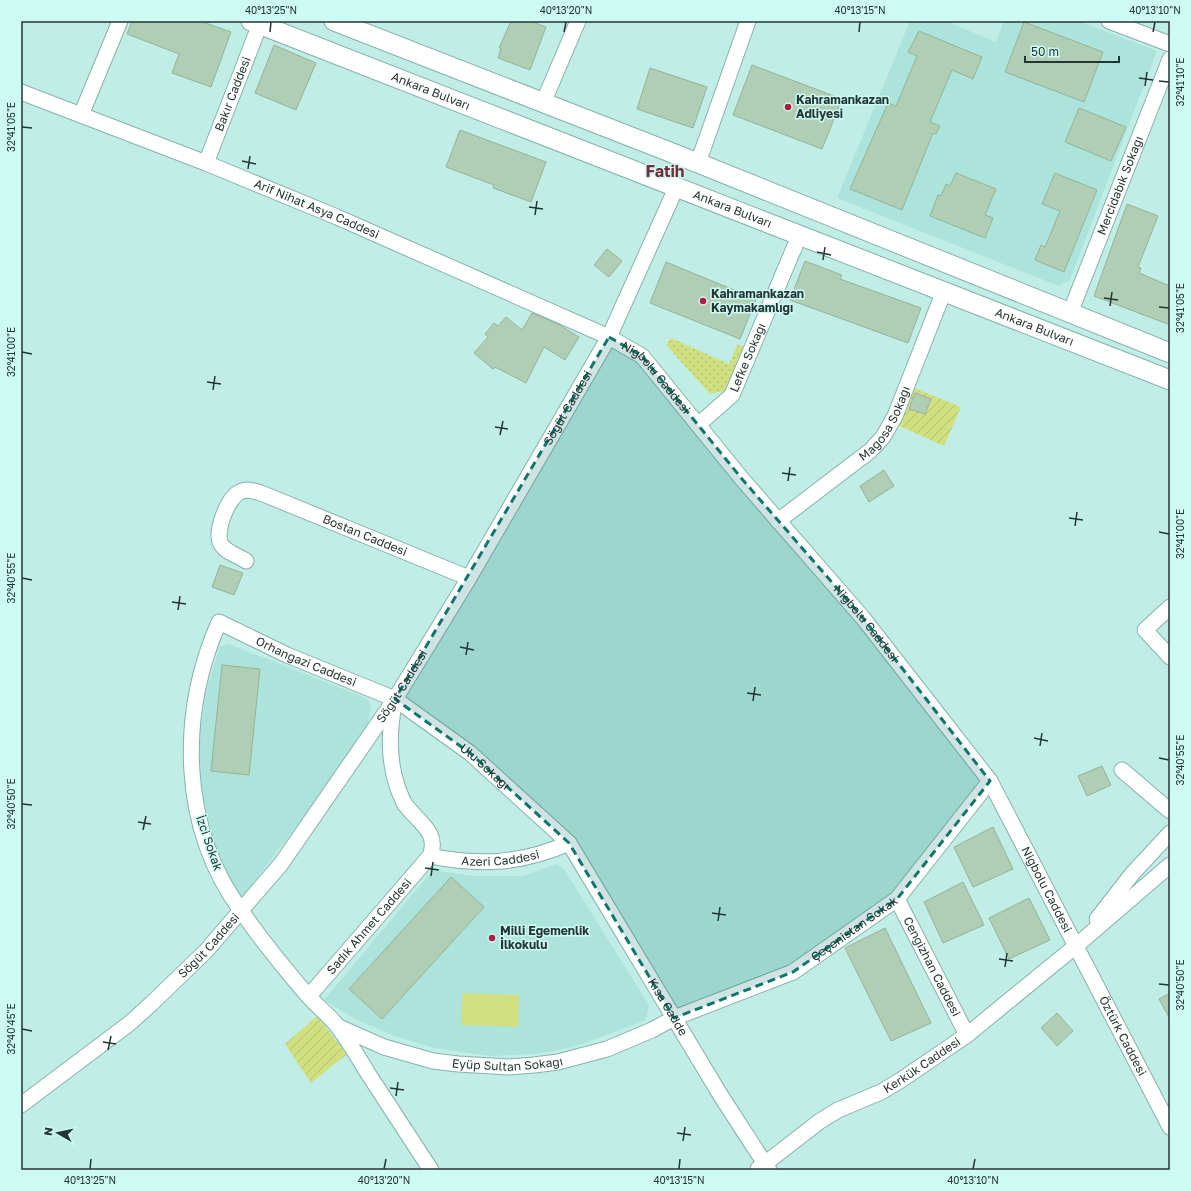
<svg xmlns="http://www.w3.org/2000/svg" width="1191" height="1191" viewBox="0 0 1191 1191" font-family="'Golos Text',sans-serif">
	<defs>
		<pattern id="grass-dots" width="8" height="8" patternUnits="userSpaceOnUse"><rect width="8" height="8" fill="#d0df80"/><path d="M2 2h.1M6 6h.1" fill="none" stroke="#b2c06f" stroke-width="1.8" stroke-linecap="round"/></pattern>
		<pattern id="garden-furrows" width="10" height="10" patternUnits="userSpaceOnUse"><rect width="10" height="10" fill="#d0df80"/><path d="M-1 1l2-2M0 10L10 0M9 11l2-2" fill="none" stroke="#b2c06f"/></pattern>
	</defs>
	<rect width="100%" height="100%" fill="#c0eee7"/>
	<!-- built -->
	<path fill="#ace4dc" d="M910,21H945L996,42L1004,21H1079L1157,51L1070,280L1059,286L837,198Z
		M229,644L366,698L371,705L367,734L243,896L233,894L224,875L205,815L200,773V732L206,691L218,652L220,647Z
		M556,864L564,869L649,1005L646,1020L580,1045L558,1050L536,1054L491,1056L435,1048L394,1036L355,1019L324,1000L433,870L473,876H523Z"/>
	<!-- grass -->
	<path fill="url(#grass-dots)" d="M671,338L729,364L738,344L745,348L728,390L710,394L666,345Z"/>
	<!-- garden -->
	<path fill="url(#garden-furrows)" d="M912,387L961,407L944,446L897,425Z
		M317,1016L347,1054L311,1083L285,1044Z"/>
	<!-- pitch -->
	<path fill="#d0df80" d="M462,993L519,995L518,1027L461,1025Z"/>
	<!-- building -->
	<path fill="#afceb4" stroke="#94b39a" d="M132,21H200L231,32L211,87L172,73L179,54L127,34Z
		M511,21H530L546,27L530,70L498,58L501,48H499Z
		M1024,22L1103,52L1084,102L1005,72Z
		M919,31L982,57L973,79L952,70L930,122L940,126L936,134L933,133L902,210L850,189L888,103L896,106L917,56L908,52Z
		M274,45L316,63L296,110L255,93Z
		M752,65L842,99L822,149L733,115Z
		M650,68L707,87L693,128L637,109Z
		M1079,108L1126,127L1111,161L1065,142Z
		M460,130L546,162L531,202L493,188L494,185L446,167Z
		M956,173L996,189L985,215L993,218L985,238L930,216L938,195L941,196L946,184L950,186Z
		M1055,173L1097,190L1064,272L1035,260L1041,245L1045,247L1060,211L1042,204Z
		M1127,204L1158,216L1138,267L1141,268L1139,273L1170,286V325L1094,296Z
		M607,249L622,261L609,277L594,265Z
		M805,261L842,275L840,279L921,308L908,343L790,300Z
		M666,262L756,299L740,339L650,303Z
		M532,313L558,324L579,337L565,360L544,347L526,383L495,367L493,369L474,353L488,337L485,334L494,323L498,326L506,317L522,330Z
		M915,393L931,399L925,414L909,409Z
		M884,470L894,486L869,502L860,486Z
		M220,565L243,573L234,595L212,587Z
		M222,665L260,669L249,775L211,771Z
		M1102,766L1111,785L1087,796L1078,776Z
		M993,827L1013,869L973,887L954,847Z
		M451,877L484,907L382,1019L349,989Z
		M963,882L984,925L943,943L924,902Z
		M1029,898L1050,940L1009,959L989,918Z
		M885,928L931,1023L891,1041L845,948Z
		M1170,993V1019L1159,999Z
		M1057,1013L1073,1031L1057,1046L1041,1028Z"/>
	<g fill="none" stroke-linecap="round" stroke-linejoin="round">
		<defs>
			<g id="minor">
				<path d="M1109,21L1170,44"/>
				<path id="s1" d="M21,92L206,163L337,217L609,337L642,356L742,479L863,618L990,781L1170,1127"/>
				<path d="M543,103L578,21"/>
				<path d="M81,115L120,21"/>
				<path id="s2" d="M206,163L260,24"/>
				<path d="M698,163L748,21"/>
				<path id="s3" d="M1070,313L1170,59"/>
				<path id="s4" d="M698,425L732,395L800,234"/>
				<path id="s5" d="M778,521L870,451L883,437L895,416L944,291"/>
				<path id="s6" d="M246,561C239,556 225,552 221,544C214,532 228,497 240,492C247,488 254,491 261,493L469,578"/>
				<path d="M1170,607L1145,630L1170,657"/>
				<path d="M1122,770L1170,811"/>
				<path id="s7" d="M430,856C480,866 522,864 569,843"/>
				<path id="s8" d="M897,899L967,1035"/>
				<path d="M1097,919L1132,874L1170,833"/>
				<path id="s9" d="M309,996L430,856C440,831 416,821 404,803C402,799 400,793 398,789C388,760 389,733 394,704"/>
				<path id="s10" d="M339,1027L384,1047L433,1061L458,1064L509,1067L534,1065L558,1062L607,1049L652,1030L674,1018L793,972L897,899L990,781"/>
				<path id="s11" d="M21,1105L130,1023L152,1003L206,951L281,864L395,699L469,578L609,337L677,186"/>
				<path id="s12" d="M758,1169L820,1121L838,1110L881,1092L901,1080L967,1035L1077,945L1170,865"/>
				<path id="s13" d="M431,1170C410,1138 390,1107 369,1075C359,1059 350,1043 339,1028C330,1016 318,1007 308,996C285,969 262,941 242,912C180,828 178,716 219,622L287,655L395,699L470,753L569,843L721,1096L769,1170"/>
			</g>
			<g id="major">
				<path id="s14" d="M251,21L1170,380"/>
				<path d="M334,21L698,163L1170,353"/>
			</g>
		</defs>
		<!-- minor casing -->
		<use href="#minor" stroke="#86b2ac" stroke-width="17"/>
		<!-- major casing -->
		<use href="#major" stroke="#86b2ac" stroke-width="21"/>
		<!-- minor -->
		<use href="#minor" stroke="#fff" stroke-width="15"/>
		<!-- major -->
		<use href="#major" stroke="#fff" stroke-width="19"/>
	</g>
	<!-- marked area -->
	<path fill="#0f766e" fill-opacity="0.2" stroke="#0f766e" stroke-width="3" stroke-dasharray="8 5" stroke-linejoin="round" d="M609,337L642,356L742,479L863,618L990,781L897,899L793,972L674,1018L569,843L470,753L395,699Z"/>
	<!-- ticks -->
	<path fill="none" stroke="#233633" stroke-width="1.5" d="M270,32L271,22M564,32L566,22M859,32L860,22M1153,32L1155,22M1139,78L1153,80M1159,81L1169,82M1145,86L1147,72M22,127L32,128M242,161L256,164M248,169L250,156M529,207L543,209M535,215L537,201M817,252L831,255M823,260L825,247M1104,298L1118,300M1110,306L1112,292M1159,307L1169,308M22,352L32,354M207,382L221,384M213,390L215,376M495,427L508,429M500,435L503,421M782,473L796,475M788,481L790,467M1069,518L1083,520M1075,526L1077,512M1159,532L1169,534M22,578L32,580M172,602L186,604M178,610L180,596M460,647L474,650M466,655L468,642M747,693L761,695M753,701L755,687M1034,738L1048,741M1040,746L1042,733M1159,758L1169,760M22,804L32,805M138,822L151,824M143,830L146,816M425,868L439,870M431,876L433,862M712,913L726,915M718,921L720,907M999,959L1013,961M1005,967L1007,953M1159,984L1169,985M22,1029L32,1031M103,1042L116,1044M108,1050L111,1036M390,1088L404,1090M396,1096L398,1082M677,1133L691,1135M683,1141L685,1127M90,1169L91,1159M384,1169L386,1159M679,1169L680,1159M973,1169L975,1159"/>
	<!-- markers -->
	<g fill="#af1c42" stroke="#cdfbf4" stroke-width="1.5">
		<circle cx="788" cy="107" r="4"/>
		<circle cx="703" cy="301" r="4"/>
		<circle cx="492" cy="938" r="4"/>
	</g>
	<g text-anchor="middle" stroke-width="3" stroke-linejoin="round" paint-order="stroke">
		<!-- street labels -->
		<g font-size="12" fill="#233633" stroke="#cdfbf4">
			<text dy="4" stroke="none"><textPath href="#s14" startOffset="193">Ankara Bulvarı</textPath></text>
			<text dy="4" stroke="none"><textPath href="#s2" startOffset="74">Bakır Caddesi</textPath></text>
			<text dy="4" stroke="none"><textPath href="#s3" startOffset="137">Mercidabık Sokağı</textPath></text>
			<text dy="4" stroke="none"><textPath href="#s14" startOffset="517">Ankara Bulvarı</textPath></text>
			<text dy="4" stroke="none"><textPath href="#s1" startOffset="318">Arif Nihat Asya Caddesi</textPath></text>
			<text dy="4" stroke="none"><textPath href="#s14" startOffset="841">Ankara Bulvarı</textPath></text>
			<text dy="4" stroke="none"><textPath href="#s4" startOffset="86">Lefke Sokağı</textPath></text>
			<text dy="4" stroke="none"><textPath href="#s1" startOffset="700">Niğbolu Caddesi</textPath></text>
			<text dy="4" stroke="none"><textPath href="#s11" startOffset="895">Söğüt Caddesi</textPath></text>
			<text dy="4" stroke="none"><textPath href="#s5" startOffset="147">Magosa Sokağı</textPath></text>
			<text dy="4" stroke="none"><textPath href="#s6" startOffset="223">Bostan Caddesi</textPath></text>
			<text dy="4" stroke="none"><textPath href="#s1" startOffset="1024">Niğbolu Caddesi</textPath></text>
			<text dy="4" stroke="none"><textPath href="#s13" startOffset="721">Orhangazi Caddesi</textPath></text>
			<text dy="4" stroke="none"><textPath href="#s11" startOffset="571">Söğüt Caddesi</textPath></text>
			<text dy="4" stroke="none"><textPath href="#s13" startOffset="930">Ulu Sokağı</textPath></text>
			<text transform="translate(209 843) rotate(71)" y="4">İzci Sokak</text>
			<text dy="4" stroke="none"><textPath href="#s7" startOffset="71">Azeri Caddesi</textPath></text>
			<text dy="4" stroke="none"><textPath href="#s1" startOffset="1347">Niğbolu Caddesi</textPath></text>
			<text dy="4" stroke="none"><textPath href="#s9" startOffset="92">Sadık Ahmet Caddesi</textPath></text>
			<text dy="4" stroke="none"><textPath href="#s10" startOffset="553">Çeçenistan Sokak</textPath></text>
			<text dy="4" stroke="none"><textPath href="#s11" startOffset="247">Söğüt Caddesi</textPath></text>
			<text dy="4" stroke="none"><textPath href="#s8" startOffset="76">Cengizhan Caddesi</textPath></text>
			<text dy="4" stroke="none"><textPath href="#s13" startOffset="1235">Kısa Cadde</textPath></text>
			<text dy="4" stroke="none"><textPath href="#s1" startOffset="1512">Öztürk Caddesi</textPath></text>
			<text dy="4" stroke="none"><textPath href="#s10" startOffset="175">Eyüp Sultan Sokağı</textPath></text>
			<text dy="4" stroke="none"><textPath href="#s12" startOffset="195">Kerkük Caddesi</textPath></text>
		</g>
		<!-- poi labels -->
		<g font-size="12" font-weight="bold" fill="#233633" stroke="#cdfbf4" text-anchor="start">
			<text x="796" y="104">Kahramankazan<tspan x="796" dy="14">Adliyesi</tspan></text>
			<text x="711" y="298">Kahramankazan<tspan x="711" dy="14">Kaymakamlığı</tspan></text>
			<text x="500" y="935">Milli Egemenlik<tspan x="500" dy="14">İlkokulu</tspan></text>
		</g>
		<!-- district labels -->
		<g font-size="16" font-weight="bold" fill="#762f3a" stroke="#cdfbf4">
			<text x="665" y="177">Fatih</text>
		</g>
	</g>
	<!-- border -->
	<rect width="1191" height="1191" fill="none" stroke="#cdfbf4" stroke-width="44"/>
	<!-- north arrow -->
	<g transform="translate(58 1133) rotate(279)" stroke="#cdfbf4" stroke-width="3" paint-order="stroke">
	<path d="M0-3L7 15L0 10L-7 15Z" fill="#233633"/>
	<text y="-6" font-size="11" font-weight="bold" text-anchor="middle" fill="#233633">N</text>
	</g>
	<!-- scale -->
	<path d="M1025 56v6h94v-6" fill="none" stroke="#233633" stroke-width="2"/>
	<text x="1031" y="56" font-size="12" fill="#233633" stroke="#cdfbf4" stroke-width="3" paint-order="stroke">50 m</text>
	<rect x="22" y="22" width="1147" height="1147" fill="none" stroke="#233633" stroke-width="1.5"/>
	<g font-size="10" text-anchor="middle" fill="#233633">
		<text x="271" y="14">40°13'25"N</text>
		<text x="566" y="14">40°13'20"N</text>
		<text x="860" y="14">40°13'15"N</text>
		<text x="1155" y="14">40°13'10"N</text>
		<text transform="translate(1180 82) rotate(-90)" y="4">32°41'10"E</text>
		<text transform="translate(11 127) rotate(-90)" y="4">32°41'05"E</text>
		<text transform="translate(1180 308) rotate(-90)" y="4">32°41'05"E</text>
		<text transform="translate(11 352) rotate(-90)" y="4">32°41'00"E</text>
		<text transform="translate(1180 534) rotate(-90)" y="4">32°41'00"E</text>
		<text transform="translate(11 578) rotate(-90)" y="4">32°40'55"E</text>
		<text transform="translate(1180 760) rotate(-90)" y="4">32°40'55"E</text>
		<text transform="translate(11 804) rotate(-90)" y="4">32°40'50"E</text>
		<text transform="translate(1180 985) rotate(-90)" y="4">32°40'50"E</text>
		<text transform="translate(11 1029) rotate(-90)" y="4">32°40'45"E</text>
		<text x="90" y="1184">40°13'25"N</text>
		<text x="384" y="1184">40°13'20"N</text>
		<text x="679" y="1184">40°13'15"N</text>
		<text x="973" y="1184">40°13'10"N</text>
	</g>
</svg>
